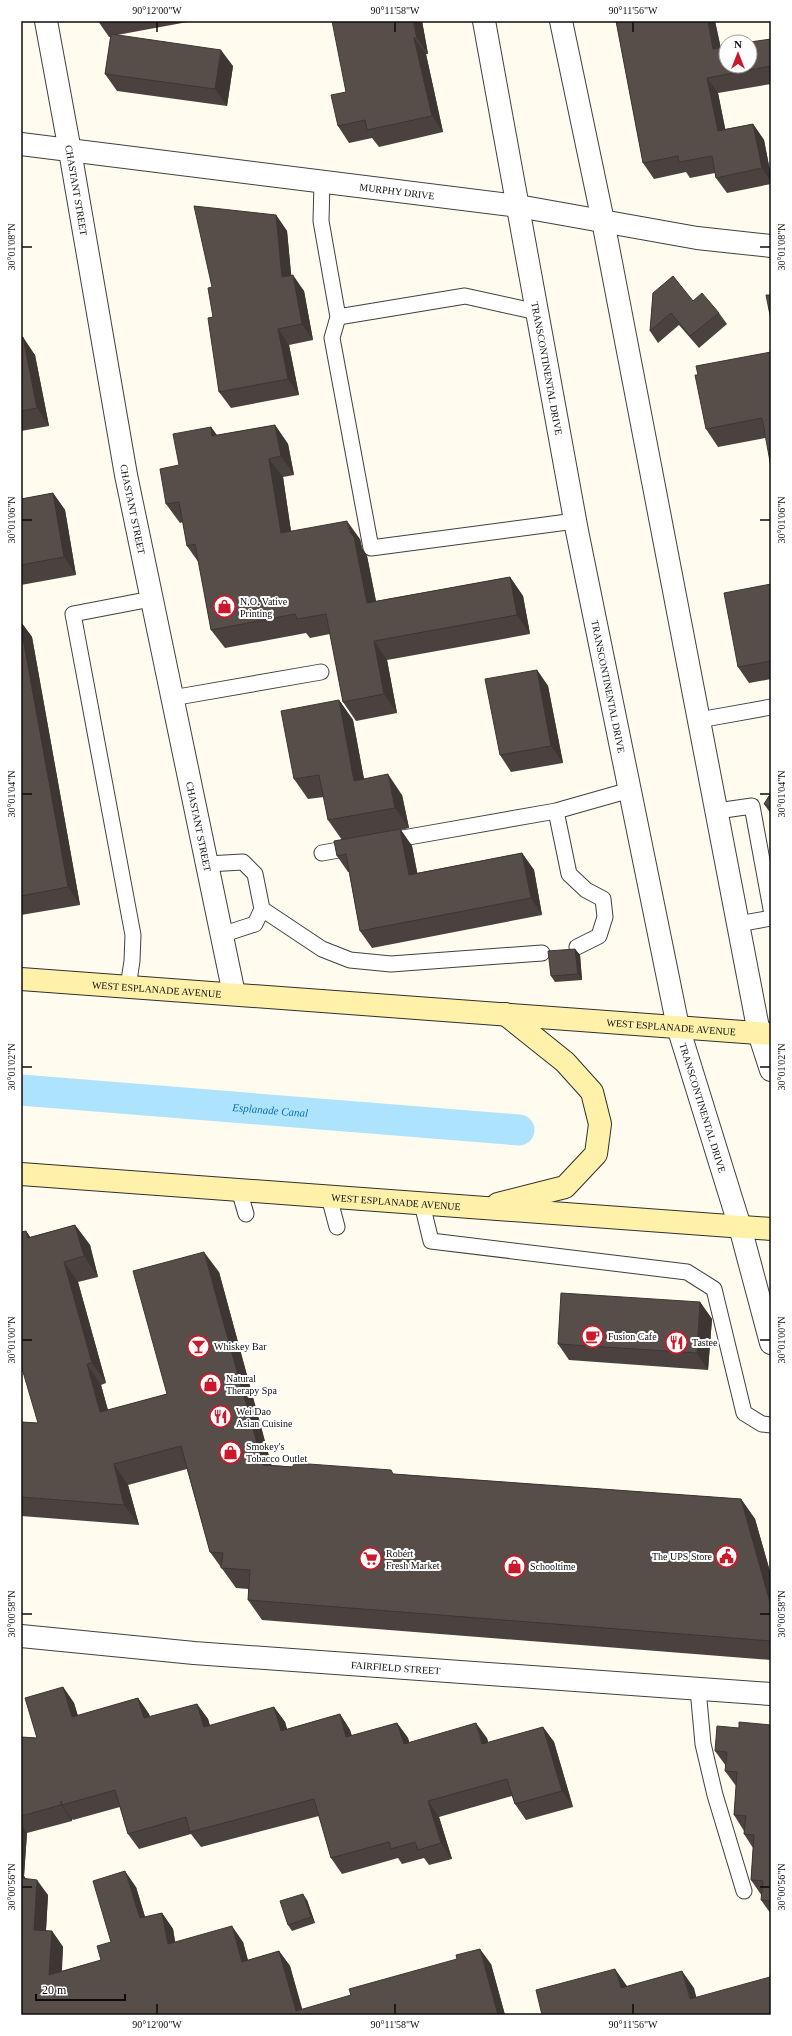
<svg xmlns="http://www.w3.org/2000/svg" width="792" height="2036" viewBox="0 0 792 2036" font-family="'Times New Roman',serif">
	<rect width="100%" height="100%" fill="#fffbee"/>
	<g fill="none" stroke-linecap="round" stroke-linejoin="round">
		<!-- canal -->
		<path stroke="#ade3fc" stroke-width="31" id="s1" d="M21,1090L519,1130"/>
		<defs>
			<path id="service" d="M322,182L321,221L338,317L465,296L537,312
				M338,317L332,338L371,548L575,521
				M172,698L321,672
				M699,720L771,707
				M556,811L569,874L586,890L603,899L605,917L599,936L577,947
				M717,811L752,806L771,909
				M386,841L556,811L630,790
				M322,853L355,847
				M207,864L243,862L255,874L262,909L255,924L221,935
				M262,909L322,949L350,960L391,964L542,953
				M738,924L771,918
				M128,987L132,961L133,935L73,614L151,599
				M239,1190L246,1214
				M329,1197L337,1227
				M422,1204L431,1241L687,1272L714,1289L744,1413L762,1424L771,1425
				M698,1689L703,1744L715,1795L744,1891"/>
			<g id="minor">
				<path id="s2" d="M46,21L70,151L126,475L234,994"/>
				<path id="s3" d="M21,144L518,206L697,238L771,246"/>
				<path id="s4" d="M21,1636L194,1653L771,1694"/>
			</g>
			<g id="tertiary">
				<path id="s5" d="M484,21L577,531L678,1027L740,1227L771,1343"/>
				<path d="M561,21L603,221L759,1033L771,1070"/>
			</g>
			<g id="secondary">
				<path id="s6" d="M21,979L771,1034"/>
				<path id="s7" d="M21,1174L771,1229"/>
				<path d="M498,1204L565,1187L596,1154L600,1124L592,1092L565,1062L505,1014"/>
			</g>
		</defs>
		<!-- service casing -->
		<use href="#service" stroke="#404040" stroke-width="17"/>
		<!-- minor casing -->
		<use href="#minor" stroke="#404040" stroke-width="24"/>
		<!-- tertiary casing -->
		<use href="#tertiary" stroke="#404040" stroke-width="24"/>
		<!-- secondary casing -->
		<use href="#secondary" stroke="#2f2f2f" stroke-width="24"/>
		<!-- service -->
		<use href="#service" stroke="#fff" stroke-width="15"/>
		<!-- minor -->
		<use href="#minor" stroke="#fff" stroke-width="22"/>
		<!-- tertiary -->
		<use href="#tertiary" stroke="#fff" stroke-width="22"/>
		<!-- secondary -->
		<use href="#secondary" stroke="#fff1a9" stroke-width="22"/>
	</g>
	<!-- wall -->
	<path fill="#4b423f" d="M98,21H193L117,35L233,66L227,106L117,91L105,74L111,37H109Z
		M422,21L428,54H426L443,132L379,147L372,138L349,143L338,126L346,92Z
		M616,21H715L721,48L771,39V84L718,93L725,129L753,124L764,140L771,176V184L727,193L716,178L715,173L690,178L686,172L654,179L643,163Z
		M276,215L287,231L291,275L304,291L313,340L289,345L299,395L231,408L219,392L213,317L212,287Z
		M653,293L693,301L719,313L727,324L699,348L679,325L658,343L650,331Z
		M21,338L35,355L49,426L21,431Z
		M771,352L765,438L718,447L706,429Z
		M275,425L288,444L294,475L283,477L291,531L360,539L362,548L367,556L376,601L510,577L523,596L530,634L387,660L397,713L356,721L343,702L330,634L310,638L306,633L225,648L211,630L199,563L187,546L183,522L180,523L166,504L179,465L211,427L217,435Z
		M53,493L65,510L76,575L21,585V499Z
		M771,584V679L749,683L738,667Z
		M21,622L32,637L80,905L21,915Z
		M537,670L548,686L563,763L511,772L500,755Z
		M339,700L353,720L364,779L402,795L409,828L401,830L412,846L417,873L522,853L534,870L542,915L372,948L360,931L349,872H348L337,856L342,840L328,820L324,797L308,799L294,779Z
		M771,793V814L764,804Z
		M575,949L580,955L582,980L555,982L551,976Z
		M75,1225L90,1245L98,1277L78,1282L106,1383L101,1385L108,1410L167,1394L219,1272L271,1465L741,1499L755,1519L771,1575V1660L262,1620L248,1600V1589L236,1588L210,1552L187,1469L128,1485L139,1525L21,1516V1422L38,1423L26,1231L30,1237Z
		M700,1302L712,1319L708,1370L569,1360L558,1344Z
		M63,1687L74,1703L78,1716L138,1698L149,1714L150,1717L197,1704L208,1719L210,1726L274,1707L285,1722L287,1729L340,1714L350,1730L352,1736L397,1723L408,1738L409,1742L487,1738L488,1743L543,1727L554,1742L573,1807L526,1820L515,1804L512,1796L439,1817L452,1859L429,1865L424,1858L402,1864L398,1858L342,1874L331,1858L319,1816L201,1847L191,1834L139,1849L128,1834L120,1807L73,1820L72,1819V1821L27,1833L24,1876L26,1879L48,1895L46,1931H52L63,1947L62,1971L101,1960L111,1942L136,1887L145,1917L162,1913L173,1929L175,1942H243L248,1960L279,1951L290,1966L302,2010L491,1964L505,2015H21V1737L37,1738Z
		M771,1725V1914L761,1900L762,1896L751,1880L753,1848L744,1834V1831L734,1815L736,1786L725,1771L726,1766L715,1751L739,1728Z
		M307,1900L315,1923L292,1931L288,1925Z"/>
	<!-- shaded-wall -->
	<path fill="#3d3633" d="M413,21H422L428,54L417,38Z
		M708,21H715L724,65L713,49Z
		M414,38L426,54L443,132L432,116Z
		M221,50L233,66L227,106L215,89Z
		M707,78L718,93L729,147L718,131Z
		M753,124L764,140L771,176V182L762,168Z
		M276,215L287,231L293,293L282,277Z
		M293,275L304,291L313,340L302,324Z
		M278,329L289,345L299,395L288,379Z
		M23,337L35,355L49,426L37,408Z
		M275,425L288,444L294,475L281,456Z
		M211,427L224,446L212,436Z
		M269,459L283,477L294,552L281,533Z
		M53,493L65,510L76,575L64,557Z
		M347,521L360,539L362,548L367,556L380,622L367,603Z
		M510,577L523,596L530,634L517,615Z
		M21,622L32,637L80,905L68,887L21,627Z
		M374,641L387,660L397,713L384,694Z
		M537,670L548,686L563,763L551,746Z
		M339,700L353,720L368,801L354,781Z
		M388,774L402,795L409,828L395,808Z
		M400,829L412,846L421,891L409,875Z
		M522,853L534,870L542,915L531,898Z
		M575,949L580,955L582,980L578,974Z
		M75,1225L90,1245L98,1277L84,1256Z
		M26,1231L40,1251L28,1238Z
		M204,1252L219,1272L277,1485L263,1465Z
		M64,1262L78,1282L106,1383L92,1363Z
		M700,1302L712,1319L708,1370L697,1353Z
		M87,1364L101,1385L114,1433L100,1412Z
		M114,1464L128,1485L139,1525L124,1505Z
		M741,1499L755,1519L771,1575V1606Z
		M63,1687L74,1703L83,1733L72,1717Z
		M138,1698L149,1714L155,1734L144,1718Z
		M197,1704L208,1719L215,1743L204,1727Z
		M274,1707L285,1722L292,1746L281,1731Z
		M340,1714L350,1730L357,1753L346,1737Z
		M397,1723L408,1738L414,1759L404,1744Z
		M476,1723L487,1738L493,1760L482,1744Z
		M543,1727L554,1742L573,1807L562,1791Z
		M61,1801L62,1805L72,1819V1821L61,1805Z
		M428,1801L439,1817L452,1859L441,1843Z
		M21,1824L27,1833L24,1876L29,1883L21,1884Z
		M125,1871L136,1887L150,1933L140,1918Z
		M37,1880L48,1895L45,1946L34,1930Z
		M303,1894L307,1900L315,1923L311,1917Z
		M162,1913L173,1929L178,1959L168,1944Z
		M232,1926L243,1942L252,1977L242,1962Z
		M52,1931L63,1947L60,1991L49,1975Z
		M480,1949L491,1964L505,2015H498Z
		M279,1951L290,1966L304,2015L296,2011Z
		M615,1969L627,1986L632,2005L621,1988Z
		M682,1971L694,1988L701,2015L690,1999Z"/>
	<!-- building -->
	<path fill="#574d49" stroke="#3d3633" d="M332,21H413L417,38H414L432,116L367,130L365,120L338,126L331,95L346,92Z
		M616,21H708L713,49L726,47V66H750V42L771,39V66L707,78L718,131L753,124L762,168L716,178L712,156L679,162L678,156L643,163Z
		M111,34L221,50L215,89L105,74Z
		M194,206L276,215L282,277L293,275L302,324L278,329L288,379L219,392L208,318L213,317L208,288L212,287Z
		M673,276L693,301L702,293L719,313L690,336L671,313L650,331L653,293Z
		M766,295H771V320Z
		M23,337L37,408L21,411V338Z
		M771,352V467L762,418L706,429L695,375H698L696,366Z
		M275,425L281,456L269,459L281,533L347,521L349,531L354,537L367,603L510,577L517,615L374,641L384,694L343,702L326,614L297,619L295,614L211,630L195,544L187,546L179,502L166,504L160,469L179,465L173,434L211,427L212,436Z
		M53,493L64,557L21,565V499Z
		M771,584V661L738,667L724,593Z
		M21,627L68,887L21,896Z
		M537,670L551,746L500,755L485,679Z
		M339,700L354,781L388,774L395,808L328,820L319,775L294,779L281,711Z
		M771,793V808L764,804Z
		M400,829L409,875L522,853L531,898L360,931L346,854L337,856L334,841Z
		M575,949L578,974L551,976L548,951Z
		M75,1225L84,1256L64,1262L92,1363L87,1364L100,1412L167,1394L133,1271L204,1252L263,1465L292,1467L295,1463L391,1470L393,1474L741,1499L771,1606V1641L248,1600L250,1570L221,1568L223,1553L210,1552L181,1446L114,1464L124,1505L21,1497V1422L38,1423L21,1365V1232L26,1231L28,1238Z
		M561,1293L700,1302L697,1353L558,1344Z
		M63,1687L72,1717L138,1698L144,1718L197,1704L204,1727L274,1707L281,1731L340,1714L346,1737L397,1723L404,1744L476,1723L482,1744L543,1727L562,1791L515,1804L507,1779L428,1801L441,1843L418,1850L415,1842L391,1849L389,1842L331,1858L314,1799L190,1832L186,1817L128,1834L115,1790L62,1805L61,1801V1805L21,1816V1737L37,1738L25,1698Z
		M739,1722L771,1725V1901L761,1900L763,1881L751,1880L754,1835L744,1834L746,1816L734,1815L737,1772L725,1771L727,1752L715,1751L717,1726L739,1728Z
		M125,1871L140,1918L162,1913L168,1944L232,1926L242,1962L279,1951L296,2011L351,1995L349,1989L457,1959L456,1955L480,1949L498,2015H21V1878L37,1880L34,1930L52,1931L49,1975L101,1960L97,1946L111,1942L93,1881Z
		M303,1894L311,1917L288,1925L280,1901Z
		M771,1968V2015H542L536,1990L615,1969L621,1988L682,1971L690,1999L770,1977Z"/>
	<!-- ticks -->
	<path fill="none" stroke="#0d0d0d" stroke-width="1.5" d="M157,22V32M395,22V32M633,22V32M22,247H32M760,247H770M22,520H32M760,520H770M22,794H32M760,794H770M22,1067H32M760,1067H770M22,1340H32M760,1340H770M22,1614H32M760,1614H770M22,1887H32M760,1887H770M157,2004V2014M395,2004V2014M633,2004V2014"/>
	<!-- icons -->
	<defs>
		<symbol id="shop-ring" viewBox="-11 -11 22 22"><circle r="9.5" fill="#fff" stroke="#ca192b" stroke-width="1.5"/><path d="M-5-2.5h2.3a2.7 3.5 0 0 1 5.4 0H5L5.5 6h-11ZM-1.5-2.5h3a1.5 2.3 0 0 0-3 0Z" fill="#ca192b"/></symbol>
		<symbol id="cafe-ring" viewBox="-11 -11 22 22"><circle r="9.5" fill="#fff" stroke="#ca192b" stroke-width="1.5"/><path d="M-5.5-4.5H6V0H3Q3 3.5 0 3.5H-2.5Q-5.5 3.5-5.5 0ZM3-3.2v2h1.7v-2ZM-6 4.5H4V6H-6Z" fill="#ca192b"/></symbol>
		<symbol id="restaurant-ring" viewBox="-11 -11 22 22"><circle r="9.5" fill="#fff" stroke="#ca192b" stroke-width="1.5"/><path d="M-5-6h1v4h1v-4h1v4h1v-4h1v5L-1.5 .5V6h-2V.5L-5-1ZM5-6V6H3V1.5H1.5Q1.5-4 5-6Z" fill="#ca192b"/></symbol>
		<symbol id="bar-ring" viewBox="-11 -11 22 22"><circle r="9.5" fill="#fff" stroke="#ca192b" stroke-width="1.5"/><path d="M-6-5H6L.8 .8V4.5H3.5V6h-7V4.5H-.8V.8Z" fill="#ca192b"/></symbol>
		<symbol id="civic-ring" viewBox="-11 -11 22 22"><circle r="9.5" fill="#fff" stroke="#ca192b" stroke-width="1.5"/><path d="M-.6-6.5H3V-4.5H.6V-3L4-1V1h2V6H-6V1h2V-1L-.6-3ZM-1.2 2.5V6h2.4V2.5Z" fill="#ca192b"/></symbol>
		<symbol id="supermarket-ring" viewBox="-11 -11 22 22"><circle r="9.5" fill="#fff" stroke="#ca192b" stroke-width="1.5"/><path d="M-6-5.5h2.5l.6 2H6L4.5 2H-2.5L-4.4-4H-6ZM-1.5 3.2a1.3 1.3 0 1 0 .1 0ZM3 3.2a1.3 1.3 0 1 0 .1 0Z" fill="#ca192b"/></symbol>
	</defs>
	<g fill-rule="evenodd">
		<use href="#shop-ring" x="212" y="594" width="25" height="25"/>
		<use href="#cafe-ring" x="580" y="1324" width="25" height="25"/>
		<use href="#restaurant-ring" x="664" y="1330" width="25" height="25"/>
		<use href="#bar-ring" x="186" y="1334" width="25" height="25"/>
		<use href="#shop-ring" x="198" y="1372" width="25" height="25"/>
		<use href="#restaurant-ring" x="208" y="1404" width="25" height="25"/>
		<use href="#shop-ring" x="218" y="1440" width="25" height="25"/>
		<use href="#civic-ring" x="714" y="1544" width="25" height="25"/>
		<use href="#supermarket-ring" x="358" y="1546" width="25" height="25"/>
		<use href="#shop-ring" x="502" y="1554" width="25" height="25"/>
	</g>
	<g text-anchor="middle" stroke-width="4" stroke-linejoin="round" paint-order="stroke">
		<!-- street labels -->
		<g font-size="10" fill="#0d0d0d" stroke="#fff">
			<text dy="4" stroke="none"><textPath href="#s2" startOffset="172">CHASTANT STREET</textPath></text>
			<text dy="4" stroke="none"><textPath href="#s3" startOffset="379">MURPHY DRIVE</textPath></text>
			<text dy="4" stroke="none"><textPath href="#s5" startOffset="353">TRANSCONTINENTAL DRIVE</textPath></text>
			<text dy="4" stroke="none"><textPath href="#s2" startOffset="496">CHASTANT STREET</textPath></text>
			<text dy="4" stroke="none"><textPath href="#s5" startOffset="677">TRANSCONTINENTAL DRIVE</textPath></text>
			<text dy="4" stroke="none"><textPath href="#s2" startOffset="820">CHASTANT STREET</textPath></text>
			<text dy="4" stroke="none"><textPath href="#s6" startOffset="136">WEST ESPLANADE AVENUE</textPath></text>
			<text dy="4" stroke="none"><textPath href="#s6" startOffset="652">WEST ESPLANADE AVENUE</textPath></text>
			<text dy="4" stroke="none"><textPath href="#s5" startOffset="1109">TRANSCONTINENTAL DRIVE</textPath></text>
			<text dy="4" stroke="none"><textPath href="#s7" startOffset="376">WEST ESPLANADE AVENUE</textPath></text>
			<text dy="4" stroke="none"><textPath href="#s4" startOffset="376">FAIRFIELD STREET</textPath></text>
		</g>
		<!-- poi labels -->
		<g font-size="10" fill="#0d0d0d" stroke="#fff" text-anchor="start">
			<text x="240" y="605">N.O. Vative<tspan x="240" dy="12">Printing</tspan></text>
			<text x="608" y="1340">Fusion Cafe</text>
			<text x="692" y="1346">Tastee</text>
			<text x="214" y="1350">Whiskey Bar</text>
			<text x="226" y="1382">Natural<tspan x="226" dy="12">Therapy Spa</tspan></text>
			<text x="236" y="1415">Wei Dao<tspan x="236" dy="12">Asian Cuisine</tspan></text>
			<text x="246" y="1450">Smokey's<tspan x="246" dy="12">Tobacco Outlet</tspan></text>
			<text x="386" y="1557">Robért<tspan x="386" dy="12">Fresh Market</tspan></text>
			<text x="712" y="1560" text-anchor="end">The UPS Store</text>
			<text x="530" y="1570">Schooltime</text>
		</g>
		<!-- water labels -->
		<g font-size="11" font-style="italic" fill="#0b6eab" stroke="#fff">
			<text dy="4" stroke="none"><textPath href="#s1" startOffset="250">Esplanade Canal</textPath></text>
		</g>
	</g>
	<!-- border -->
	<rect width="792" height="2036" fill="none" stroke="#ffffff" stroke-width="44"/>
	<!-- north arrow -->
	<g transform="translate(738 54)"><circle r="19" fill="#ffffff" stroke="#9e9e9e"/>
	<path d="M0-3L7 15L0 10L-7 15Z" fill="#ca192b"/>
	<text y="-6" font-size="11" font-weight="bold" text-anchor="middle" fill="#0d0d0d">N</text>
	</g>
	<!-- scale -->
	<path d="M36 1994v6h89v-6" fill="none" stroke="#0d0d0d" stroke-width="2"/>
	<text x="42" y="1994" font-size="12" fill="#0d0d0d" stroke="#ffffff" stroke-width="3" paint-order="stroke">20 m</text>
	<rect x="22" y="22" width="748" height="1992" fill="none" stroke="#0d0d0d" stroke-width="1.5"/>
	<g font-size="10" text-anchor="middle" fill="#0d0d0d">
		<text x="157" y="14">90°12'00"W</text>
		<text x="395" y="14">90°11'58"W</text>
		<text x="633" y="14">90°11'56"W</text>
		<text transform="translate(11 247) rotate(-90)" y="4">30°01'08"N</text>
		<text transform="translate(781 247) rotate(-90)" y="4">30°01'08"N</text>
		<text transform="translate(11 520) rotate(-90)" y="4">30°01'06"N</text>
		<text transform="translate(781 520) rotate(-90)" y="4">30°01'06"N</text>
		<text transform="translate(11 794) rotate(-90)" y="4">30°01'04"N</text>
		<text transform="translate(781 794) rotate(-90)" y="4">30°01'04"N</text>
		<text transform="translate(11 1067) rotate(-90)" y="4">30°01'02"N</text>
		<text transform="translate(781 1067) rotate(-90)" y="4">30°01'02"N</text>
		<text transform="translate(11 1340) rotate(-90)" y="4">30°01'00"N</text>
		<text transform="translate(781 1340) rotate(-90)" y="4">30°01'00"N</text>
		<text transform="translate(11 1614) rotate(-90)" y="4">30°00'58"N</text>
		<text transform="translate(781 1614) rotate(-90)" y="4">30°00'58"N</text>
		<text transform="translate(11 1887) rotate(-90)" y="4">30°00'56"N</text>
		<text transform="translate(781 1887) rotate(-90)" y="4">30°00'56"N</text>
		<text x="157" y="2028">90°12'00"W</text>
		<text x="395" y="2028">90°11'58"W</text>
		<text x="633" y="2028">90°11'56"W</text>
	</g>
</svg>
